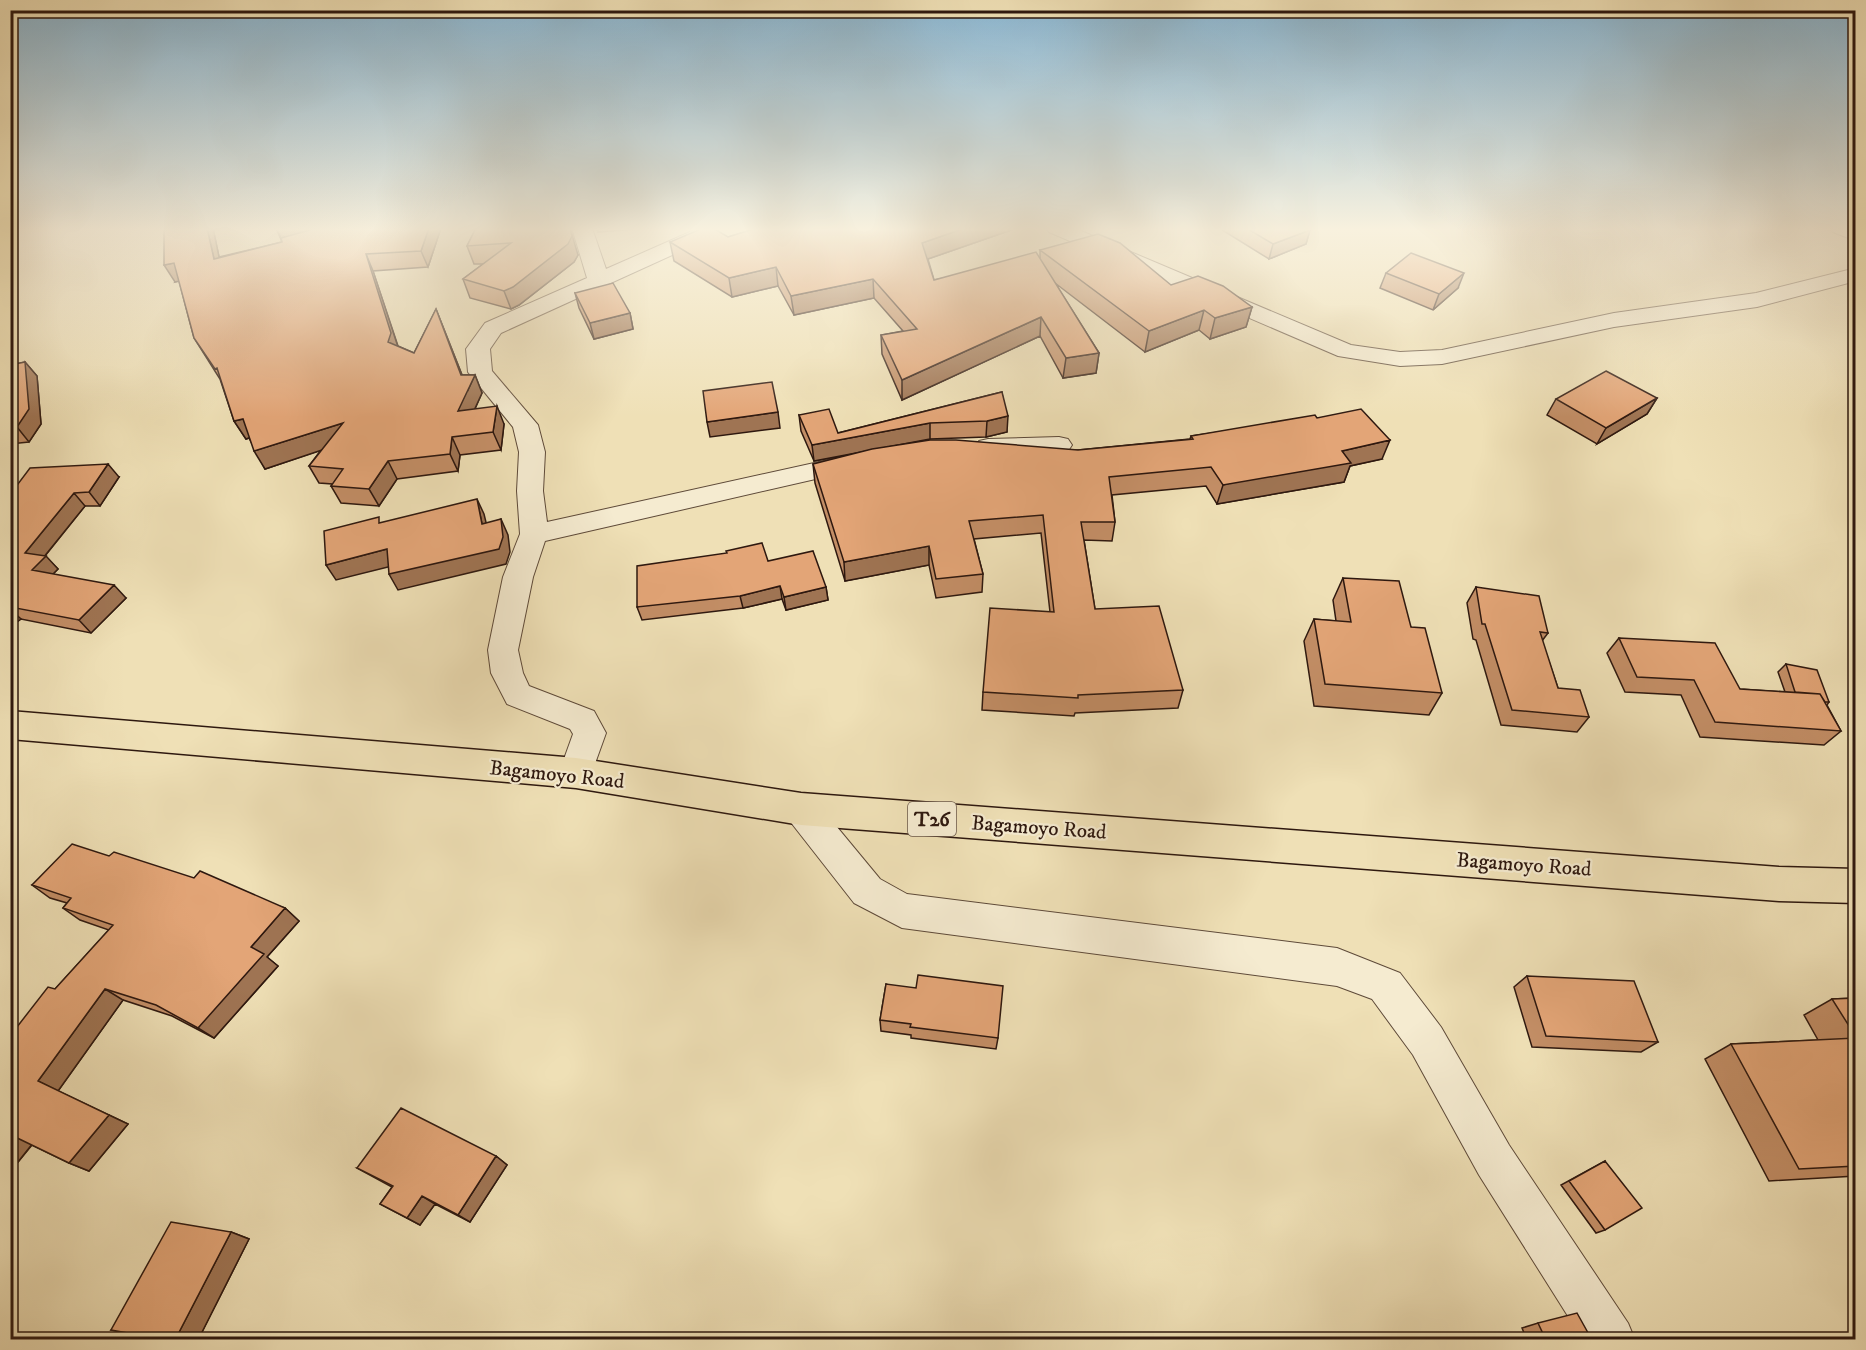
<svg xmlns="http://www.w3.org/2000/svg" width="1866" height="1350" viewBox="0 0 1866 1350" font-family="'IM FELL DW Pica',serif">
	<rect width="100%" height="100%" fill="#efe0b6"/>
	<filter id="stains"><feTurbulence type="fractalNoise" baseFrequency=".00333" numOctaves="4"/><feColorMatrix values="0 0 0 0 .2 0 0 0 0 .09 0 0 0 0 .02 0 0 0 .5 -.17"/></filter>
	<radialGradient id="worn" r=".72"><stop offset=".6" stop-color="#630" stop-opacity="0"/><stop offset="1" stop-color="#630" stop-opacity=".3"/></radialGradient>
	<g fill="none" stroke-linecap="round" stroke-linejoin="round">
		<defs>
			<path id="street" d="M572,228H592L606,269L699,228H720L714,236L501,333L490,349L492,371L538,425L545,452L543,491L547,522L855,454L864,456L868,462L864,468L855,470L545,541L533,577L518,650L523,673L529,686L594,711L606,733L588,783L576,787L564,783L559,773L573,734L570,729L507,704L491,673L488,650L503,577L520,534L517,491L519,452L513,427L468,372L466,349L485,323L587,278Z
				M1046,228H1074L1351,345L1400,352L1442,350L1614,313L1756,293L1856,268V281L1757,307L1614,327L1442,364L1400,366L1338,356L1049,232Z
				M1830,228H1856V241L1833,232Z
				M1059,437L1068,439L1072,445L1068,451L988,455L979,453L975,447L979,441L988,439Z
				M801,794L813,798L880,879L907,894L1337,948L1400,973L1441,1027L1509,1145L1628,1323L1635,1340H1583L1479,1175L1413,1055L1372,999L1337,986L902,928L854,903L789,820L784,809L789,798Z"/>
			<path id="highway" d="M10,711L576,758L801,793L1779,867L1856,869V903L1779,901L801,825L576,788L10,739Z"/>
		</defs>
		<!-- street casing -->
		<use href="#street" stroke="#5e4a39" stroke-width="2"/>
		<!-- highway casing -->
		<use href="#highway" stroke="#2e180f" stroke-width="3"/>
		<!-- street -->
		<use href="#street" fill="#f5ebd0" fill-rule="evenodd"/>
		<!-- highway -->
		<use href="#highway" fill="#efe0b6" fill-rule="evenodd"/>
	</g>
	<!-- wall -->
	<path fill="#c38e66" stroke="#2e180f" stroke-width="1.5" d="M213,228L219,257L282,242L276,228H441L428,267L373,271L398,346L414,353L436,309L462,375H475L482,393L475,409L504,424L501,450L460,455L458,471L397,479L379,506L341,503L331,486L332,484L319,483L309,466L321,450L265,469L249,438L246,439L234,421L220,379L194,338L179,281L175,282Z
		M476,228L578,255L574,262L519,305L511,309L470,298L463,279L483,264H474L467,246Z
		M597,228H639V229L598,232Z
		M757,228H1017L928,259L934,280L1040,258V250L1252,307L1246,327L1210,339L1199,330L1145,352L1055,283L1099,353L1096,373L1063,378L1040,336L902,400L882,354L881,335L903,331L874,298L794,315L778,286L732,297L674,261L670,242L728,237Z
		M1219,228H1307L1310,230L1306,244L1269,259Z
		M1386,273L1458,288L1433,310L1380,288Z
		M575,293L630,313L633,329L594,339L579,308Z
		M25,362L37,376L41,424L29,442L10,444V365Z
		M1002,392L1007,432L986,437L930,439L882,448L1078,450L1190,439L1191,436L1317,418L1382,459L1350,466L1344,482L1217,504L1206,486L1112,495L1115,522L1112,541L1084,540L1095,609L1183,690L1178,708L1075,713L1074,716L982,710L983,692L1050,612L1041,533L974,539L983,574L982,592L936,598L929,565L845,581L815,483L813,464L867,451L814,461L801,431L799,415L838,433Z
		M1657,398L1647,414L1597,444L1547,415L1556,399Z
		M119,477L100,506H85L45,556L58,569L53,574L126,598L91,633L21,619L10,627V487L15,488Z
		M768,561L826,587L828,600L786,610L782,599L743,608L642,620L637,607Z
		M1343,578L1411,627L1442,693L1429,715L1314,706L1304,641L1314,619L1336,621L1333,600Z
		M1476,587L1548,633L1542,641L1558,688L1589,717L1577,732L1501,725L1476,640L1473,639L1467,603Z
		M1619,638L1740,689L1785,692L1778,672L1786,664L1829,702L1827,705L1841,731L1824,745L1700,737L1681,695L1625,692L1607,653Z
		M109,856L285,908L299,921L267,957L278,966L214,1038L172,1016L123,1000L58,1091L128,1124L89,1171L69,1163L32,1145L10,1172V1036L55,989L109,930L80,920L63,908L67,903L50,898L32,885Z
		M1527,976L1658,1042L1641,1052L1532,1047L1514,987Z
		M886,984L998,1038L996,1049L911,1038V1035L881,1031L880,1020Z
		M1856,998V1176L1769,1181L1705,1059L1731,1044L1818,1040L1804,1015L1832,999Z
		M496,1156L507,1165L470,1222L435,1204L420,1225L380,1204L392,1187L357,1168Z
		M1605,1161V1230L1596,1233L1561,1185Z
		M231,1232L249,1239L198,1340H161L111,1330Z
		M1538,1323L1592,1340H1527L1522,1328Z"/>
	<!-- shaded-wall -->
	<path fill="#9f7453" stroke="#2e180f" stroke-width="1.5" d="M207,228H213L223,276L214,259Z
		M276,228H321L282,240Z
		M429,228H441L428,267L421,251Z
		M570,228L578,255L574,262L519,305L511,309L504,291Z
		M965,228H1017L922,261V243Z
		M1310,230L1306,244L1269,259L1273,244Z
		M366,254L373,271L399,350L388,342Z
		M174,263L184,280L175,282L164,265Z
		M776,267L778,286L732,297L729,278Z
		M1464,273L1458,288L1433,310L1439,294Z
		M873,279L874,298L794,315L791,296Z
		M1252,307L1246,327L1210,339L1215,318Z
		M436,309L468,390L475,375L482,393L466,428L458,411Z
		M1204,310L1199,330L1145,352L1149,331Z
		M630,313L633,329L594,339L590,323Z
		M1041,317L1040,336L902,400V380Z
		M1099,353L1096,373L1063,378L1066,358Z
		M25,362L37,376L41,424L29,442L17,427Z
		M1657,398L1647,414L1597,444L1606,428Z
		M497,406L504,424L501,450L493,432Z
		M778,412L780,428L710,437L707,422Z
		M1008,416L1007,432L986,437L987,421Z
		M243,419L254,436L246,439L234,421Z
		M343,423L352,440L265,469L254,451Z
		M930,423V439L814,461L812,445Z
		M452,437L460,455L458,471L450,454Z
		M1390,440L1382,459L1350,466L1344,482L1217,504L1223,485L1342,451Z
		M388,461L397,479L379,506L369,489Z
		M108,464L119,477L100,506L89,492Z
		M74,493L85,506L43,558L46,556L58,569L44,583L32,570L25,553Z
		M477,499L484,514L490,539L482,524Z
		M501,519L508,535L510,552L506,564L398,590L389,574Z
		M929,546V565L845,581L844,562Z
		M387,549L396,565L336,580L326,565Z
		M114,585L126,598L91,633L79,620Z
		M780,586L782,599L743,608L740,596Z
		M826,587L828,600L786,610L784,597Z
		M10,609L21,619L10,627Z
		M285,908L299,921L267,957L278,966L214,1038L198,1028L251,947Z
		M105,989L123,1000L58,1091L38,1081Z
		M109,1115L128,1124L89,1171L69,1163Z
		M11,1135L33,1143L10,1172V1136Z
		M496,1156L507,1165L470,1222L458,1215Z
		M422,1196L435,1204L420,1225L407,1218Z
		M231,1232L249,1239L198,1340H175Z"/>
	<!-- building -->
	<path fill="#e3a577" stroke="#2e180f" stroke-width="1.5" d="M164,228H207L214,259L282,242L281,238L317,228H429L421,251L366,254L391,333L388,342L414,353L436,309L461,375H475L458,411L497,406L493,432L452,437L450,454L388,461L369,489L331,486L343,469L309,466L343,423L254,451L243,419L234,421L217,368L215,369L194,338L174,263L164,265Z
		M476,228H570L572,236L568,244L513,287L504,291L463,279L511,243L467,246Z
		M703,228H713L728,237L757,228H965L922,243L934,280L1036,252L1099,353L1066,358L1041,317L902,380L881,335L917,329L873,279L791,296L776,267L729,278L670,242Z
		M1246,228H1307L1310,230L1273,244Z
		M1098,234L1120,243L1171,285L1198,276L1223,286L1252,307L1215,318L1204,310L1149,331L1040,250Z
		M1411,253L1464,273L1439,294L1386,273Z
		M613,283L630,313L590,323L575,293Z
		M25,362L29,409L17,427L10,428V365Z
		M1606,371L1657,398L1606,428L1556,399Z
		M772,382L778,412L707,422L703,391Z
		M1002,392L1008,416L987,421L930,423L812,445L799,415L829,409L838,433Z
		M1361,409L1390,440L1342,451L1351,463L1223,485L1211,467L1109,477L1115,522H1081L1095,609L1159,606L1183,690L1078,695V698L983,692L990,608L1054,612L1043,515L969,521L983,574L936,579L929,546L844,562L813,464L872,449L930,440H956L1078,450L1193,439L1191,436L1315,415L1317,418Z
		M108,464L89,492L74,493L25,553L46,556L32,570L114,585L79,620L10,607V487L15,488L30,468Z
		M477,499L482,524L501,519L503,537L499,549L389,574L387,549L326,565L324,531L379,517V523Z
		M762,543L768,561L813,551L826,587L784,597L780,586L740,596L637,607V566L727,553L726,551Z
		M1343,578L1399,581L1411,627L1425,628L1442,693L1325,684L1314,619L1351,622Z
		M1476,587L1539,596L1548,633L1540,632L1558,688L1580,690L1589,717L1512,710L1485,624H1482Z
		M1619,638L1715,643L1740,689L1820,694L1841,731L1715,722L1694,680L1637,677Z
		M1786,664L1817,670L1829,702H1825L1820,694L1795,692Z
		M72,844L109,856L114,852L194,878L200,871L285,908L251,947L264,954L198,1028L156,1005L105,989L38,1081L109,1115L69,1163L11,1135L10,1136V1036L48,987L55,989L113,925L63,908L71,898L32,885Z
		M918,975L1003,986L998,1038L910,1027L911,1024L880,1020L886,984L916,988Z
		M1527,976L1634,981L1658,1042L1546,1036Z
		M1856,998V1037L1832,999Z
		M1856,1038V1166L1799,1169L1731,1044Z
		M401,1108L496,1156L458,1215L422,1196L407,1218L380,1204L393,1186L357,1168Z
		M1605,1161L1642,1208L1605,1230L1569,1181Z
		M171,1222L231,1232L175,1340H167L111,1330Z
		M1577,1313L1592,1340H1546L1538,1323Z"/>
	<!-- sky -->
	<linearGradient id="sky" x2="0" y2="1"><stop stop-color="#89b7d4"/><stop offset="0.55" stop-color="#f8f1de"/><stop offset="1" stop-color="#f8f1de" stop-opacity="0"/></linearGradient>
	<rect width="1866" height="417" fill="url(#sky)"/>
	<g text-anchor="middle" stroke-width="4.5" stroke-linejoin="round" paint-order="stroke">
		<!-- shield labels -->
		<rect fill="#f5ebd0" stroke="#6a5749" stroke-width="1.5" x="908" y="802" width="48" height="34" rx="4.5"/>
		<g font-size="20" font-weight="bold" fill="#2e180f">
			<text x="932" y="826">T26</text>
		</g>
		<!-- street labels -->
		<g font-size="21" fill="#2e180f" stroke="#f5ebd0">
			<text transform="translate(557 774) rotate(6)" y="7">Bagamoyo Road</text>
			<text transform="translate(1039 827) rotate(4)" y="7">Bagamoyo Road</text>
			<text transform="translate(1524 864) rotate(4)" y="7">Bagamoyo Road</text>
		</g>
	</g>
	<!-- margin -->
	<rect width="1866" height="1350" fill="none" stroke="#efe0b6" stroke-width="36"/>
	<rect x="12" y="12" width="1842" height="1326" fill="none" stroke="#2e180f" stroke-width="3"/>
	<rect x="18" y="18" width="1830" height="1314" fill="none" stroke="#2e180f" stroke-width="1.5"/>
	<rect width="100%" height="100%" filter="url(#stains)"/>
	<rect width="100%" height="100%" fill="url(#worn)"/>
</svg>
